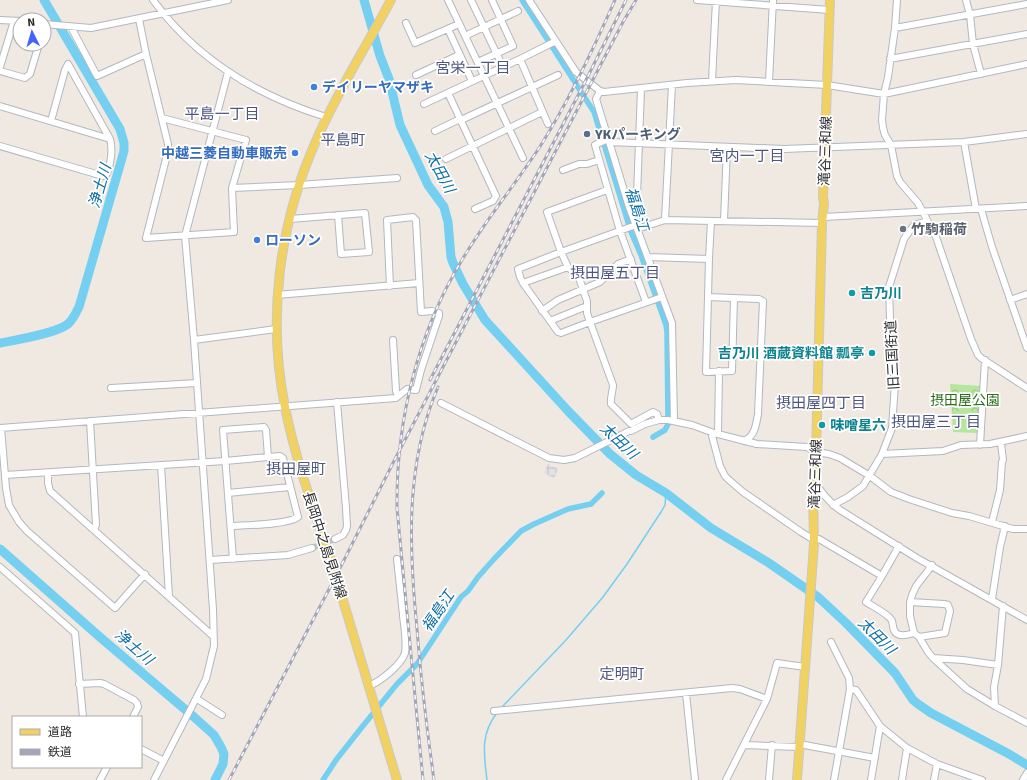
<svg xmlns="http://www.w3.org/2000/svg" width="1027" height="780" viewBox="0 0 1027 780" font-family="Signika,'Noto Sans JP',sans-serif">
	<defs>
		<pattern id="industrial-grid" width="8" height="8" patternUnits="userSpaceOnUse"><rect width="8" height="8" fill="#e3e1e8"/><path d="M0 4h8M4 0v8" fill="none" stroke="#c3c1c7"/></pattern>
		<pattern id="park-crowns" width="20" height="18" patternUnits="userSpaceOnUse"><rect width="20" height="18" fill="#b6e59e"/><path d="M2 6a3 3 0 1 1 6 0M12 15a3 3 0 1 1 6 0" fill="none" stroke="#9dc588"/></pattern>
	</defs>
	<rect width="100%" height="100%" fill="#efe9e1"/>
	<!-- industrial -->
	<path fill="url(#industrial-grid)" d="M548,464L558,469L554,478L544,473Z"/>
	<!-- park -->
	<path fill="url(#park-crowns)" d="M950,384L982,386L977,433L953,432Z"/>
	<g fill="none" stroke-linecap="round" stroke-linejoin="round">
		<!-- stream -->
		<path stroke="#75cff0" stroke-width="1.5" d="M502,707L566,640L603,597L627,564L661,512L665,505L666,493
			M487,780C484,755 480,734 497,713"/>
		<!-- canal -->
		<path stroke="#75cff0" stroke-width="5.5" d="M522,0L594,112L631,232L641,255L666,325L667,332L668,424L665,430L653,437
			M323,780L336,760L362,727L397,684L417,664L461,597L468,591L478,577L494,559L521,531L534,524L568,509L591,504L602,493"/>
		<!-- river -->
		<path stroke="#75cff0" stroke-width="9" d="M364,0L380,56L389,79L400,125L428,185L444,207L448,222L451,257L453,263L463,284L485,320L569,412L610,454L636,475L666,493L711,528L769,563L818,597L846,623L895,673L913,700L918,704L931,713L1009,754L1027,765
			M0,343C16,340 59,333 69,323C74,318 76,312 79,307L124,151V143L120,129L44,0
			M0,549L101,638L194,717L214,735L221,747L224,754L223,764L215,780"/>
		<!-- minor-tunnel -->
		<path stroke="#c8c4bd" stroke-width="6" stroke-dasharray="6 3" stroke-linecap="butt" d="M312,548L335,539"/>
		<defs>
			<path id="minor" d="M153,0C196,59 258,96 326,117
				M448,0L523,158
				M471,0L503,67
				M529,0L576,72L600,91L604,92L687,83L736,80L827,85L884,94L1027,64
				M697,0L830,10
				M897,0L895,28L888,77L884,94L882,120L883,128L885,135L891,145L897,176L900,182L918,203L936,237L971,339L978,355L981,358L1027,388
				M966,0L970,15L973,44L981,74
				M139,19L146,54L168,144V151L146,238L234,232L232,188L246,140L162,118
				M0,20L20,21
				M406,23L415,43L459,24
				M44,24L91,28L228,0
				M71,27L97,76L146,54
				M895,28L1027,4
				M448,29L472,81
				M465,36L518,11
				M520,59L548,124
				M890,59L1027,34
				M478,62L513,46L492,0
				M0,67L14,21
				M0,71L25,78L30,74L39,44
				M416,75L459,55
				M712,81L716,0
				M769,81L773,0
				M600,91L596,99L629,207L672,323L674,421
				M448,93L496,196L493,201L475,209
				M424,104L520,59L556,41
				M0,106L110,139
				M461,120L558,75
				M435,131L460,119
				M608,139L595,145L620,231L646,302
				M609,142L784,149L964,142L1027,134
				M964,142L976,209
				M0,146L103,176L106,175C111,165 113,149 110,139L68,64L65,70L51,121
				M446,159L542,112
				M563,170L579,164H587L599,160
				M232,188L299,185L397,178
				M607,190L547,212L561,252L568,267L579,278L587,301V313L590,322L561,333L558,332L523,283L520,277L518,269L561,252L636,225
				M981,209L992,247L1027,348
				M823,217L1027,206
				M290,219L365,213L369,252L341,254L338,215
				M665,220L672,85
				M711,221L709,259L706,372L732,371L734,298
				M724,221L727,147
				M636,222L641,89
				M637,229L665,220L822,223
				M648,257L709,259
				M523,283L568,267
				M277,295L419,283
				M708,297L759,299L763,301L758,414C756,425 755,436 744,441
				M1010,300L1027,294
				M542,311L558,300L600,282L618,264L631,259
				M550,321L587,306
				M194,340L276,329
				M393,340L396,391L398,396
				M111,388L197,383
				M441,403L549,458L564,460L575,458L629,431H631L645,424L659,420H668L692,425L714,433L757,444L807,447L816,452L829,454L840,458L870,476L891,492L909,499L952,513L969,516L1013,529H1027
				M659,420L657,414L653,412L631,424L611,404C610,399 613,390 613,385L590,322L662,297
				M90,421L96,525L94,530
				M0,428L396,398L407,389L416,390L421,370L439,316V313L432,311L421,312L416,220L413,217L387,220L390,286
				M1,428L6,488L9,505L19,522L27,531L115,608L145,574
				M711,432L720,466L725,476L729,480L743,492L801,532L814,540L819,539L882,576L899,546
				M718,434L719,371
				M980,445L985,360
				M882,454L943,451L961,445L990,444L1027,436
				M161,465L169,596
				M48,473V483L50,491L213,636
				M5,475L225,461L268,457
				M813,479C820,491 829,502 840,510L917,558L1027,620
				M228,493L290,487
				M833,505L848,497L863,486L882,454L892,428L895,383L891,347L889,287L904,239L914,225L927,221
				M992,522L1000,490L1002,462L1003,460L1001,443
				M231,526C246,525 287,525 298,517L283,458L280,456L268,457L266,430L264,427L223,430L233,559
				M335,539L343,535L346,530L347,526L346,508L337,402
				M210,560L288,555L312,548
				M0,567L75,633L83,717
				M882,576L866,602C874,607 884,612 890,618C894,622 892,626 894,630C897,638 908,635 914,633
				M992,599L1000,547L1005,526
				M910,602V616L914,633L919,637L928,652L933,658L963,660L998,665L1003,606
				M919,637L945,633L950,611L948,605L944,604L910,602C915,582 922,581 932,565
				M831,642L849,678L850,689
				M933,658L967,689L995,706L994,687L998,665
				M79,684L100,683L104,684L134,700L137,703L138,707L133,717
				M369,686C381,681 401,665 405,653C407,641 404,627 403,615C401,597 399,578 397,559
				M686,693L695,780
				M197,699L222,715
				M995,706L1027,723
				M494,711L732,688L740,689L767,699
				M799,744L875,758
				M745,745L799,747
				M141,749L164,761
				M100,780L107,767
				M154,780L206,679L214,646L213,609L194,340L185,236L228,72
				M726,780L767,699L777,663L805,667
				M769,780L772,745
				M834,780L850,689L856,690L880,726
				M871,780L880,726L907,748L937,764L982,780
				M902,780L907,748
				M934,780L937,764
				M1023,780L1027,773"/>
			<path id="major" d="M330,557C313,508 295,458 285,407C267,318 279,224 316,141C337,92 366,47 391,0
				M342,597L397,780
				M797,780L814,544L813,490L816,452L822,223L824,203L823,197L830,0"/>
		</defs>
		<!-- minor casing -->
		<use href="#minor" stroke="#b4b7c1" stroke-width="8"/>
		<!-- major casing -->
		<use href="#major" stroke="#c9c9c9" stroke-width="10"/>
		<!-- minor -->
		<use href="#minor" stroke="#fff" stroke-width="6"/>
		<!-- major -->
		<use href="#major" stroke="#f2d163" stroke-width="8"/>
		<defs>
			<path id="rail" d="M430,380L586,80L626,0
				M229,780L337,574L394,461L623,22L636,0
				M423,780L397,508C396,422 417,334 462,260C485,220 516,184 541,145C570,99 593,50 615,0
				M434,780C427,730 421,680 417,629C409,547 405,464 438,387"/>
		</defs>
		<!-- rail casing -->
		<use href="#rail" stroke="#a3a6b8" stroke-width="3"/>
		<!-- rail -->
		<use href="#rail" stroke="#fff" stroke-width="1.5" stroke-dasharray="4.5" stroke-linecap="butt"/>
		<defs>
			<path id="major-bridge" d="M330,557L342,597"/>
		</defs>
		<!-- major-bridge casing -->
		<use href="#major-bridge" stroke="#c9c9c9" stroke-width="10" stroke-linecap="butt"/>
		<!-- major-bridge -->
		<use href="#major-bridge" stroke="#f2d163" stroke-width="8"/>
	</g>
	<!-- markers -->
	<g fill="#3f7fe0" stroke="#fff" stroke-width="1.5">
		<circle cx="314" cy="87" r="4"/>
		<circle cx="295" cy="153" r="4"/>
		<circle cx="257" cy="240" r="4"/>
	</g>
	<circle fill="#5c6f8a" stroke="#fff" stroke-width="1.5" cx="587" cy="134" r="4"/>
	<circle fill="#6b7280" stroke="#fff" stroke-width="1.5" cx="903" cy="229" r="4"/>
	<g fill="#0f9aa8" stroke="#fff" stroke-width="1.5">
		<circle cx="852" cy="293" r="4"/>
		<circle cx="872" cy="353" r="4"/>
		<circle cx="822" cy="425" r="4"/>
	</g>
	<g text-anchor="middle" stroke-width="3.5" stroke-linejoin="round" paint-order="stroke">
		<!-- shop labels -->
		<g font-size="14" font-weight="bold" fill="#366cbe" stroke="#fff" text-anchor="start">
			<text x="322" y="92">デイリーヤマザキ</text>
			<text x="287" y="158" text-anchor="end">中越三菱自動車販売</text>
			<text x="265" y="245">ローソン</text>
		</g>
		<!-- service labels -->
		<g font-size="14" font-weight="bold" fill="#4e5e75" stroke="#fff" text-anchor="start">
			<text x="595" y="139">YKパーキング</text>
		</g>
		<!-- street labels -->
		<g font-size="14" fill="#2e2e2e" stroke="#fff">
			<text transform="translate(825 151) rotate(-88)" y="5">滝谷三和線</text>
			<text transform="translate(892 355) rotate(-93)" y="5">旧三国街道</text>
			<text transform="translate(815 474) rotate(-88)" y="5">滝谷三和線</text>
			<text transform="translate(325 545) rotate(72)" y="5">長岡中之島見附線</text>
		</g>
		<!-- worship labels -->
		<g font-size="14" font-weight="bold" fill="#5b616d" stroke="#fff" text-anchor="start">
			<text x="911" y="234">竹駒稲荷</text>
		</g>
		<!-- culture labels -->
		<g font-size="14" font-weight="bold" fill="#0d838f" stroke="#fff" text-anchor="start">
			<text x="860" y="298">吉乃川</text>
			<text x="864" y="358" text-anchor="end">吉乃川 酒蔵資料館 瓢亭</text>
			<text x="830" y="430">味噌星六</text>
		</g>
		<!-- park labels -->
		<g font-size="14" fill="#2c6e1b" stroke="#fff">
			<text x="965" y="405">摂田屋公園</text>
		</g>
		<!-- neighbourhood labels -->
		<g font-size="15" fill="#4d5680" stroke="#fff">
			<text x="473" y="73">宮栄一丁目</text>
			<text x="222" y="119">平島一丁目</text>
			<text x="343" y="145">平島町</text>
			<text x="747" y="161">宮内一丁目</text>
			<text x="615" y="278">摂田屋五丁目</text>
			<text x="821" y="408">摂田屋四丁目</text>
			<text x="936" y="427">摂田屋三丁目</text>
			<text x="296" y="474">摂田屋町</text>
			<text x="622" y="679">定明町</text>
		</g>
		<!-- water labels -->
		<g font-size="15" font-style="italic" fill="#0d6fa3" stroke="#fff">
			<text transform="translate(440 172) rotate(61)" y="5">太田川</text>
			<text transform="translate(100 186) rotate(-74)" y="5">浄土川</text>
			<text transform="translate(637 209) rotate(72)" y="5">福島江</text>
			<text transform="translate(619 441) rotate(43)" y="5">太田川</text>
			<text transform="translate(438 611) rotate(-56)" y="5">福島江</text>
			<text transform="translate(877 636) rotate(45)" y="5">太田川</text>
			<text transform="translate(134 647) rotate(41)" y="5">浄土川</text>
		</g>
	</g>
	<!-- legend -->
	<rect x="12" y="716" width="130" height="52" fill="#ffffff" stroke="#ababab"/>
	<rect x="20" y="729" width="20" height="6" fill="#f2d163" stroke="#ababab"/>
	<text x="48" y="736" font-size="12" fill="#2e2e2e">道路</text>
	<rect x="20" y="749" width="20" height="6" fill="#a3a6b8" stroke="#ababab"/>
	<text x="48" y="756" font-size="12" fill="#2e2e2e">鉄道</text>
	<!-- north arrow -->
	<g transform="translate(32 32) rotate(355)"><circle r="19" fill="#ffffff" stroke="#ababab"/>
	<path d="M0-3L7 15L0 10L-7 15Z" fill="#4264fb"/>
	<text y="-6" font-size="11" font-weight="bold" text-anchor="middle" fill="#2e2e2e">N</text>
	</g>
</svg>
